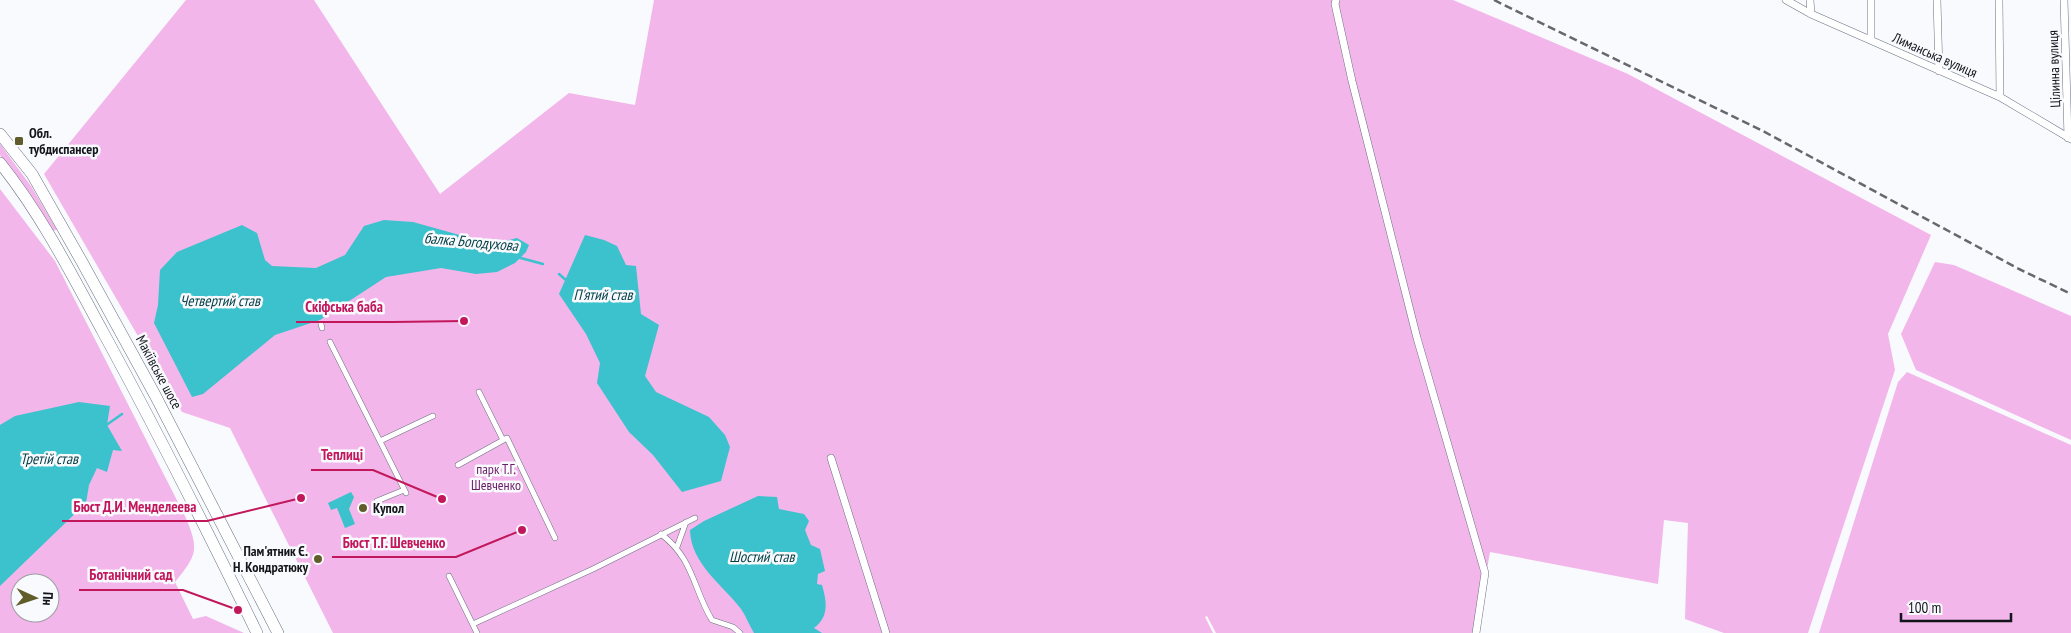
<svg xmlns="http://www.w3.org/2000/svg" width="2071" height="633" viewBox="0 0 2071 633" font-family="'PT Sans Narrow',sans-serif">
	<rect width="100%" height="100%" fill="#f9fafe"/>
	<!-- green -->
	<path fill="#f2b6ea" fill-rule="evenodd" d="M186,0H314L440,194L569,93L635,105L654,0H1453L1628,74L1931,235L1888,334L1895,370L1808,633H1724L1685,619L1688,523L1664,520L1658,584L1490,552L1476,633H1216L1207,616L1205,617L1213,633H333L230,428L182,412L44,174Z
		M0,144L31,186L57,230L50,231L0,155Z
		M0,189L55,261L185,516C199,549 198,554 175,582L193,619L206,616L244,633H0ZM20,583H50V613H20Z
		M1935,262L1954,265L2071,316V440L1916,370L1901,334Z
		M1907,372L2071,445V633H1819L1898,382Z"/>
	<!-- water -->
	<path fill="#3bc2cd" d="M384,220L413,222L474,239L501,242L517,238L529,245L526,252L515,263L497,272L476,274L441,268L386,277L320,320L275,335L203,394L192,397L154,323L158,305L160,270L177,252L242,225L257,233L265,260L272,266L316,268L345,255L364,226Z
		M585,235L604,240L617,246L626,265L636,266L641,314L659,325L645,376L656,392L709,417L725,435L730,447L721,481L682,492L653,455L629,432L597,383L600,363L586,334L559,294Z
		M79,402L110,406L107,425L122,451L113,450L107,472L97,468L89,485L86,503L0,586V425L15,416Z
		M351,492L354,497L349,509L355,524L345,528L337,508L331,510L328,503Z
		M758,496L777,497L779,509L804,514L809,521L805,530L811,545L820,549L825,571L818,574L817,584L822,585C827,602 829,617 814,628L822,633H754C749,625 746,616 741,609C722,584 691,564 690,530L704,521Z"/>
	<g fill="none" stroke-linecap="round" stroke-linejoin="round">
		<!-- stream -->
		<path stroke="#3bc2cd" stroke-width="2.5" d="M517,257L543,264
			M559,274L567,281
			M105,426L122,414"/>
		<defs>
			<path id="pedestrian" d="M321,324L322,328
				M330,342L406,493
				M479,392L503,440
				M380,441L433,416
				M458,465L507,438L555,538
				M377,501L404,490
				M661,534C694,559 693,589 712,620L733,627L740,633
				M677,547L686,522
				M449,576L477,633
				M473,624L593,569L695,518"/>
			<path id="minor" d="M1336,0L1335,4L1352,81L1417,338L1485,573L1476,633
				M1786,0L1811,14L2000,97L2071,139
				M1810,0L1811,14
				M1871,0V40
				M1937,0L1939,71
				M1999,0L2000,97
				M2064,0L2068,138
				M831,458L886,633"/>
			<path id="primary" d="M0,134L32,174L82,262L155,395L278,633
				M0,163C41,214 72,275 103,332C157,431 208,532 257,633"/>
		</defs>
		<!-- pedestrian casing -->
		<use href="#pedestrian" stroke="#69707f" stroke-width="6"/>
		<!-- minor casing -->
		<use href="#minor" stroke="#69707f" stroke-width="8"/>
		<!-- primary casing -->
		<use href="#primary" stroke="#69707f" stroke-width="12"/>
		<!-- pedestrian -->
		<use href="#pedestrian" stroke="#fff" stroke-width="5"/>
		<!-- minor -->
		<use href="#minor" stroke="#fff" stroke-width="7"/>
		<!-- primary -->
		<use href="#primary" stroke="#fff" stroke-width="11"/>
		<!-- rail -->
		<path stroke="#67686e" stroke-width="2.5" stroke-dasharray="8 4" stroke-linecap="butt" d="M1494,0L1761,130L2019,269L2071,294"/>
	</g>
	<!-- markers -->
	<g fill="#605d2a" stroke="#f9fafe" stroke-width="2">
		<rect x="14" y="136" width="10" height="10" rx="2.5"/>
		<circle cx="363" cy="508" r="5"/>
		<circle cx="318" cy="559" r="5"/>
	</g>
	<g text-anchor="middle" stroke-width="5" stroke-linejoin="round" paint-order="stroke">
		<!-- street labels -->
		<g font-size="14" fill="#13151b" stroke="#f9fafe">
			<text transform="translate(1935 55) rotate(24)" y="5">Лиманська вулиця</text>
			<text transform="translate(2054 69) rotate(-92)" y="5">Цілинна вулиця</text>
			<text transform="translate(159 372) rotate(62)" y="5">Макіївське шосе</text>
		</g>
		<!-- poi labels -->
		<g font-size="14" font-weight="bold" fill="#13151b" stroke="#f9fafe" text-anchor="start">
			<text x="29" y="138">Обл.<tspan x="29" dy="16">тубдиспансер</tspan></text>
			<text x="373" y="513">Купол</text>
			<text x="308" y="556" text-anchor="end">Пам'ятник Є.<tspan x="308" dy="16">Н. Кондратюку</tspan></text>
		</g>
		<!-- park labels -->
		<g font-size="14" fill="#6c1d67" stroke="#f9fafe">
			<text x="496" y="474">парк Т.Г.<tspan x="496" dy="16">Шевченко</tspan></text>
		</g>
		<!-- water labels -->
		<g font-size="15" font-style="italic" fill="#003e43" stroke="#f9fafe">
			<text transform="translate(471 242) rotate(5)" y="5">балка Богодухова</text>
			<text x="603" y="300">П'ятий став</text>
			<text x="220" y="306">Четвертий став</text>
			<text x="49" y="464">Третій став</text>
			<text x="762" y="562">Шостий став</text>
		</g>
	</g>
	<!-- callouts -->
	<path fill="none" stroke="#c2185b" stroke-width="2" d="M464 321L393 322H296M442 499L373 470H311M301 498L207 521H62M522 530L456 557H332M238 610L183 590H79"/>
	<g fill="#c2185b" stroke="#f9fafe" stroke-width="2">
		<circle cx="464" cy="321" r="5"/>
		<circle cx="442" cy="499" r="5"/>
		<circle cx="301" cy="498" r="5"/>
		<circle cx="522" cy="530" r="5"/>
		<circle cx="238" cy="610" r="5"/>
	</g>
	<g font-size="15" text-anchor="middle" font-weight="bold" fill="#c2185b" stroke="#f9fafe" stroke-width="5" stroke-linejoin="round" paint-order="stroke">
		<text x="344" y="312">Скіфська баба</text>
		<text x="342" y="460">Теплиці</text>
		<text x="135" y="512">Бюст Д.И. Менделеева</text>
		<text x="394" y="548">Бюст Т.Г. Шевченко</text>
		<text x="131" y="580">Ботанічний сад</text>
	</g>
	<!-- north arrow -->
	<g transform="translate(35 598) rotate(93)"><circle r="24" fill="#f9fafe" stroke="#9d9ea3"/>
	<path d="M0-4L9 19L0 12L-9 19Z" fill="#605d2a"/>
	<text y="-8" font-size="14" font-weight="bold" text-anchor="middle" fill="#13151b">Пн</text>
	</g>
	<!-- scale -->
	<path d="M1901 613v8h110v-8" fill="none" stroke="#13151b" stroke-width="2.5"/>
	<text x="1908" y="613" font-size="15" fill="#13151b" stroke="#f9fafe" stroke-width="4" paint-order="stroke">100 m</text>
</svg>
